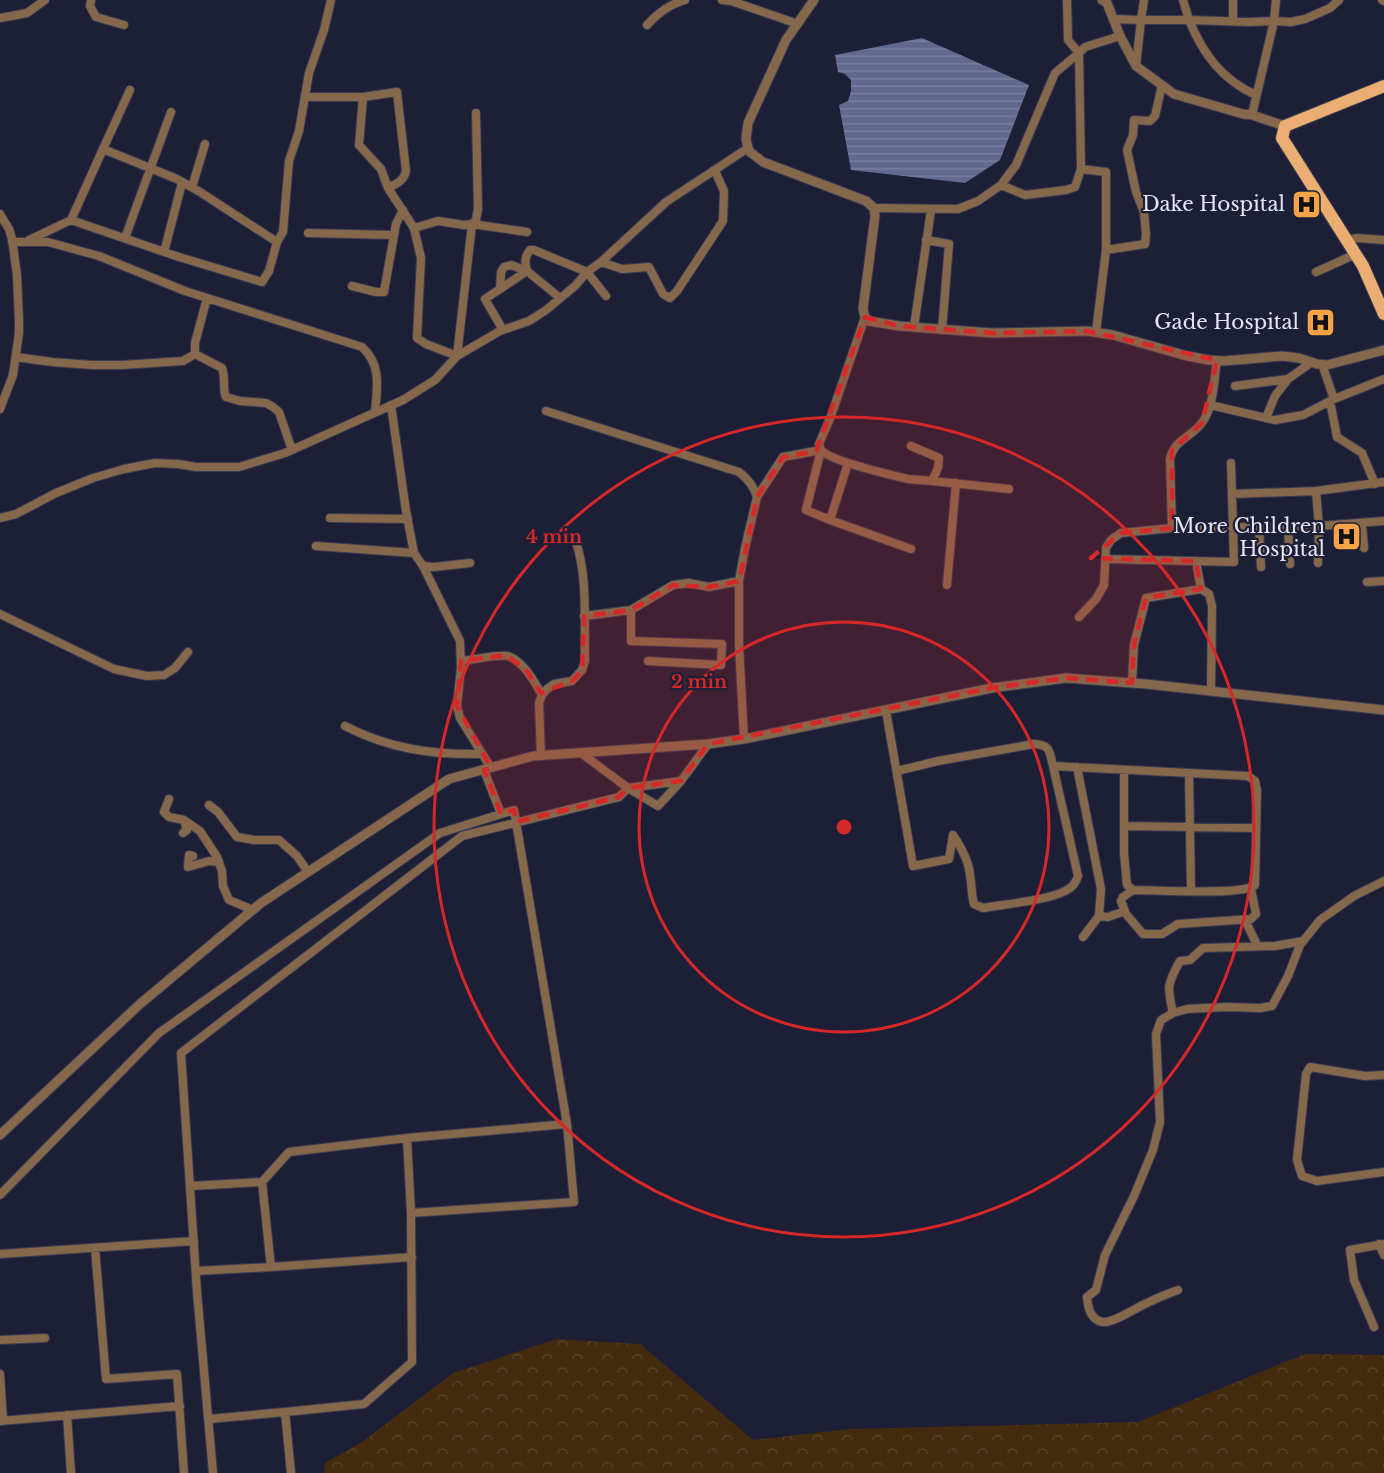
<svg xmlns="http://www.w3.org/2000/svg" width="1384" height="1473" viewBox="0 0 1384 1473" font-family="'Libre Baskerville',serif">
	<defs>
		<pattern id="forest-crowns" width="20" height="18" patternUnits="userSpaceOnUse" patternTransform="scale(1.5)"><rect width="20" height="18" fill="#442b0f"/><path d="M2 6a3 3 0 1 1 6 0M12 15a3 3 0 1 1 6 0" fill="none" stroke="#564027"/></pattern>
		<pattern id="water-rules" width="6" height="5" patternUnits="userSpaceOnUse" patternTransform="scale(1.5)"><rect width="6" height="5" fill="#63688f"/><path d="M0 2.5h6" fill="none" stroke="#797e9f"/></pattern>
	</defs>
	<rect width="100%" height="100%" fill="#1d1f36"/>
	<!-- forest -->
	<path fill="url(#forest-crowns)" d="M556,1339L640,1344L753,1440L850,1429L1138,1422L1305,1354L1384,1355V1473H324L325,1463L362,1442L453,1373Z"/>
	<!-- water -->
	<path fill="url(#water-rules)" d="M922,38L1029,85L1000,160L965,183L851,170L839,105L848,101L851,91V80L845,74L838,72L835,55Z"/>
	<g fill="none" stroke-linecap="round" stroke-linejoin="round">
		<defs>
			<path id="minor" d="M91,0L90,6L96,17L124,25
				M722,0L731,1L798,24
				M1067,0L1068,40L1079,53L1081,169L1106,172V250L1096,332
				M1183,0L1189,20L1250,22L1274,21L1291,22L1305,19L1330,8L1339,0
				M1382,0L1384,1
				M0,18L27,13L45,0
				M1114,19L1141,20L1144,0
				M1233,21V0
				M647,25C659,12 669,5 685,0
				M1136,66L1141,20H1189C1203,54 1222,80 1256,95
				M305,97H363L359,145L381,169L388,188L414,228L421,258L417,338L426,344L457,356L472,224L527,232
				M363,97L397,92L406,171C404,181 396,184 388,188
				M1252,115L1274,21L1276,0
				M103,149L130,90
				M1001,185L1025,195L1066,190L1075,187L1081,169
				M192,187L205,144
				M874,208L958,209L978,201L1001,185L1016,165L1055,73L1079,53L1085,47L1120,36
				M0,214L9,229L12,239L17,275L19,322V333L13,375L0,409
				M414,228L438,221L464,225L472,224L476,220L478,209L476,113
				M308,233L393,235
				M125,238L171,112
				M29,240L71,220
				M926,240L949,244L942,330
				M1347,240L1357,238L1384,240
				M12,242H48L99,256L185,291L362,347C382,365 377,388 375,412
				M277,242L200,192L177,179L103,149L71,220L179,257L262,282L269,271L277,242L283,232L289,161L299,131L309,73L324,30L331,0
				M1106,250L1145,244L1146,234L1144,212L1136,192L1127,150L1133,135L1134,120L1150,121L1155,116L1162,85
				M164,252L182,183
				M601,262L622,269L649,267L663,294L670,298L677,291L723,221L724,191L715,171
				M1316,272L1356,254
				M352,286L376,292H384L396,224L403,210
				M500,289L501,272L504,267L511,265L527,271C525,263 524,257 530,250H534L587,272L606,296
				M207,298L195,343V354L222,368C226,378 222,388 226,397L240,401L266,403L273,407L279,412L292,450
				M865,317L831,416L819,444L821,450L806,510L830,520L911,549
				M914,327L931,210
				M503,330L485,299L527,271L560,298
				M16,357L52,362L92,365H122L183,361L195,354
				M1322,364L1334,399L1384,379
				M1235,386L1288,379L1312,362
				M1330,401L1337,437L1362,453L1375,484
				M391,405L406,511L414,553L423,566L434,567L470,563
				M1210,405L1275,420L1303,415L1334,399
				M546,411L739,472C748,479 754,486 757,497
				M1266,418L1275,396L1288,379
				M932,481L1009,489
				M1232,494L1316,491
				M0,518L16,514L56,493L93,478L124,469L155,463L178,464L196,467H239L285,453L403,400L435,380L457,356L500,331L529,321L546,310L575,286L587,272L601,262L666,202L748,148
				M330,518L408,519
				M830,520L848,463
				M1362,523L1364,548
				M1288,526L1290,564
				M1259,527L1261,567
				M1172,528L1170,459C1174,440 1190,438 1201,424C1214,408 1214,380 1217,360
				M316,546L414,553
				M1106,559L1234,562L1231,463
				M1318,563L1319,526L1316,491L1384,482
				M423,566L460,641L461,667L457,706L460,718L491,768
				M739,581V645L744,739
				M1367,582L1384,581
				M947,585L956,483
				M1201,589L1209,594L1212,606L1211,691
				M631,610V641L722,644L721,665L648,661
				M0,614L114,669L147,676L164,675L175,668L188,652
				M584,616L631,610L673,585L689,583L709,587L739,581L745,548L757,497L783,457L821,450C830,461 891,475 908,479C916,480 924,480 932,481L938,468L939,458L911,446
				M1079,617L1096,599L1104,585L1106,548L1111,540L1121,533L1172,528L1319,526L1384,521
				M461,661C471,660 501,654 508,656C524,662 534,681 542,695
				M1132,683L1134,645L1146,598L1201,589L1196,561
				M886,711L913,866L949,859L953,835C961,847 969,861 970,875C972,885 971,894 974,904L983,908C1004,904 1055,900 1070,888C1075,885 1076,881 1078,876L1053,766C1049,751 1051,745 1034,744L938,761L897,771
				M345,726C389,749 434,755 482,754
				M581,753L628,788L658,806L681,781L708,744
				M541,756L539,703L542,695L547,689L554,684L572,681L582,670L585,661C584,624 588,577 576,542
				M1053,766L1248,776L1255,781L1257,790L1255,885C1243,896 1155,890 1133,890L1127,885L1124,853V770
				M1077,767L1101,889L1099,916L1083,937
				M484,770L501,814
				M1189,773L1191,891
				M169,799L164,812L169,817L184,820L200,831L217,857L222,871L223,886L229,900L253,910
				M209,805L218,812L237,837L254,840H279L297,856L308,872
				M1124,826L1256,828
				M183,833L187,830L184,820
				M193,856L189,855L188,867L209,861L219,862
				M1133,890L1123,897L1121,901L1126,914L1143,934H1162L1178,924L1251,919L1256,914L1251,889
				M1099,916L1108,917L1125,911
				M1245,920L1257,945
				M1173,1013C1167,987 1167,984 1180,961L1190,960L1203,948L1275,946L1303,941
				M1384,1075L1365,1076L1310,1067L1306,1074L1297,1160L1302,1176L1317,1181L1384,1172
				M262,1182L271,1267L412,1257
				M191,1186L262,1182L289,1152L407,1138L567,1124
				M0,1195L159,1033L440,833L514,810L567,1124L574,1202L411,1213L407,1138
				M1379,1244L1384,1255
				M95,1248L106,1379L177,1374L184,1473
				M0,1254L194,1241
				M196,1271L271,1267
				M1178,1290C1167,1294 1157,1298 1147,1303C1137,1307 1114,1323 1103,1322C1090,1320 1088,1307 1087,1297L1096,1290L1105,1255L1134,1196L1153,1150L1160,1122L1156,1034L1161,1020L1173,1013L1187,1009L1226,1007L1260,1008L1272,1006L1288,976L1300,945L1320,920L1354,896L1384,881
				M1374,1327L1354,1280L1350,1250L1384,1244
				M0,1340L45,1338
				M0,1374L3,1421
				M67,1415L71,1473
				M209,1419L285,1412
				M0,1421L180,1406
				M213,1473L197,1292L181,1053L462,836L619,797L628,788L681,781
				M291,1473L285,1412L364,1404L412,1362L411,1213"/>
			<path id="tertiary" d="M814,0L786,40L748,123L746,139L748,148L750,152L763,162L866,201L874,208L875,216L863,309L865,317L869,321L899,326L992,333L1087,331L1113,335L1187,356L1209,360L1224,361L1282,356L1299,358L1317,364L1327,365L1384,350
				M1102,0L1107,3L1120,36L1136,66L1174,94L1243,114L1252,115L1285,126
				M0,1135L140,1004L261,903L449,779L533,756L708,744L744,739L992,688L1066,678L1146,684L1384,710"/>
			<path id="primary" d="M1384,86L1285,126L1282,138L1363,266L1384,314"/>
		</defs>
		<!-- minor casing -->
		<use href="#minor" stroke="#393b51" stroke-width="10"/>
		<!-- tertiary casing -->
		<use href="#tertiary" stroke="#393b51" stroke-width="11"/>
		<!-- primary casing -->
		<use href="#primary" stroke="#393b51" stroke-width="14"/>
		<!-- minor -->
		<use href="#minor" stroke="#85684c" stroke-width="8"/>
		<!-- tertiary -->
		<use href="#tertiary" stroke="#85684c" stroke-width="9"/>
		<!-- primary -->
		<use href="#primary" stroke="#eaae72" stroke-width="12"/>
	</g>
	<!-- marked area -->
	<path fill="#d62828" fill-opacity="0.2" stroke="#d62828" stroke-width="4.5" stroke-dasharray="12 8" stroke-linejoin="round" d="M865,317L899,326L992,333L1087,331L1217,360L1202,423L1172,450V528L1121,533L1091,558L1196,561L1201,589L1146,598L1134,645L1132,683L1066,678L992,688L708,744L681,781L628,788L619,797L516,822L514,810L501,814L484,770L491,768L457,706L461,661L506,655L527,671L541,693L572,681L582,670L584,616L631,610L673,585L709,587L739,581L757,497L783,457L816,451Z"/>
	<!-- distance rings -->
	<g fill="none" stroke="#d62828" stroke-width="3">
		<circle cx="844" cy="827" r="205"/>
		<circle cx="844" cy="827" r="410"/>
	</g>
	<!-- icons -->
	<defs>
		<symbol id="hospital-square" viewBox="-11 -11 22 22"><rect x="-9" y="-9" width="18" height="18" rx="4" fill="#f5a346" stroke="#1d1f36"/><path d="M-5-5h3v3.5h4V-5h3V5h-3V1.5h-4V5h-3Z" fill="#111"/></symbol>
	</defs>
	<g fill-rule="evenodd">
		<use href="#hospital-square" x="1290" y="188" width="33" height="33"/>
		<use href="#hospital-square" x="1304" y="306" width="33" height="33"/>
		<use href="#hospital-square" x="1330" y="520" width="33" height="33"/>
	</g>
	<g text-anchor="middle" stroke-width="4.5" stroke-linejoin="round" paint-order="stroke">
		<!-- poi labels -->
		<g font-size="20" fill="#e4e6f6" stroke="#1d1f36" text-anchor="end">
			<text x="1285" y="211">Dake Hospital</text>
			<text x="1299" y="329">Gade Hospital</text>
			<text x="1325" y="533">More Children<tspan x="1325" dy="23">Hospital</tspan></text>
		</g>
	</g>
	<circle cx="844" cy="827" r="9" fill="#d62828" stroke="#1d1f36" stroke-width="3"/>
	<g font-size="18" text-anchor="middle" font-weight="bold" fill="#d62828" stroke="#1d1f36" stroke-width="4.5" stroke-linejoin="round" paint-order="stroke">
		<text x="554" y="543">4 min</text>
		<text x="699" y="688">2 min</text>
	</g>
</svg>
